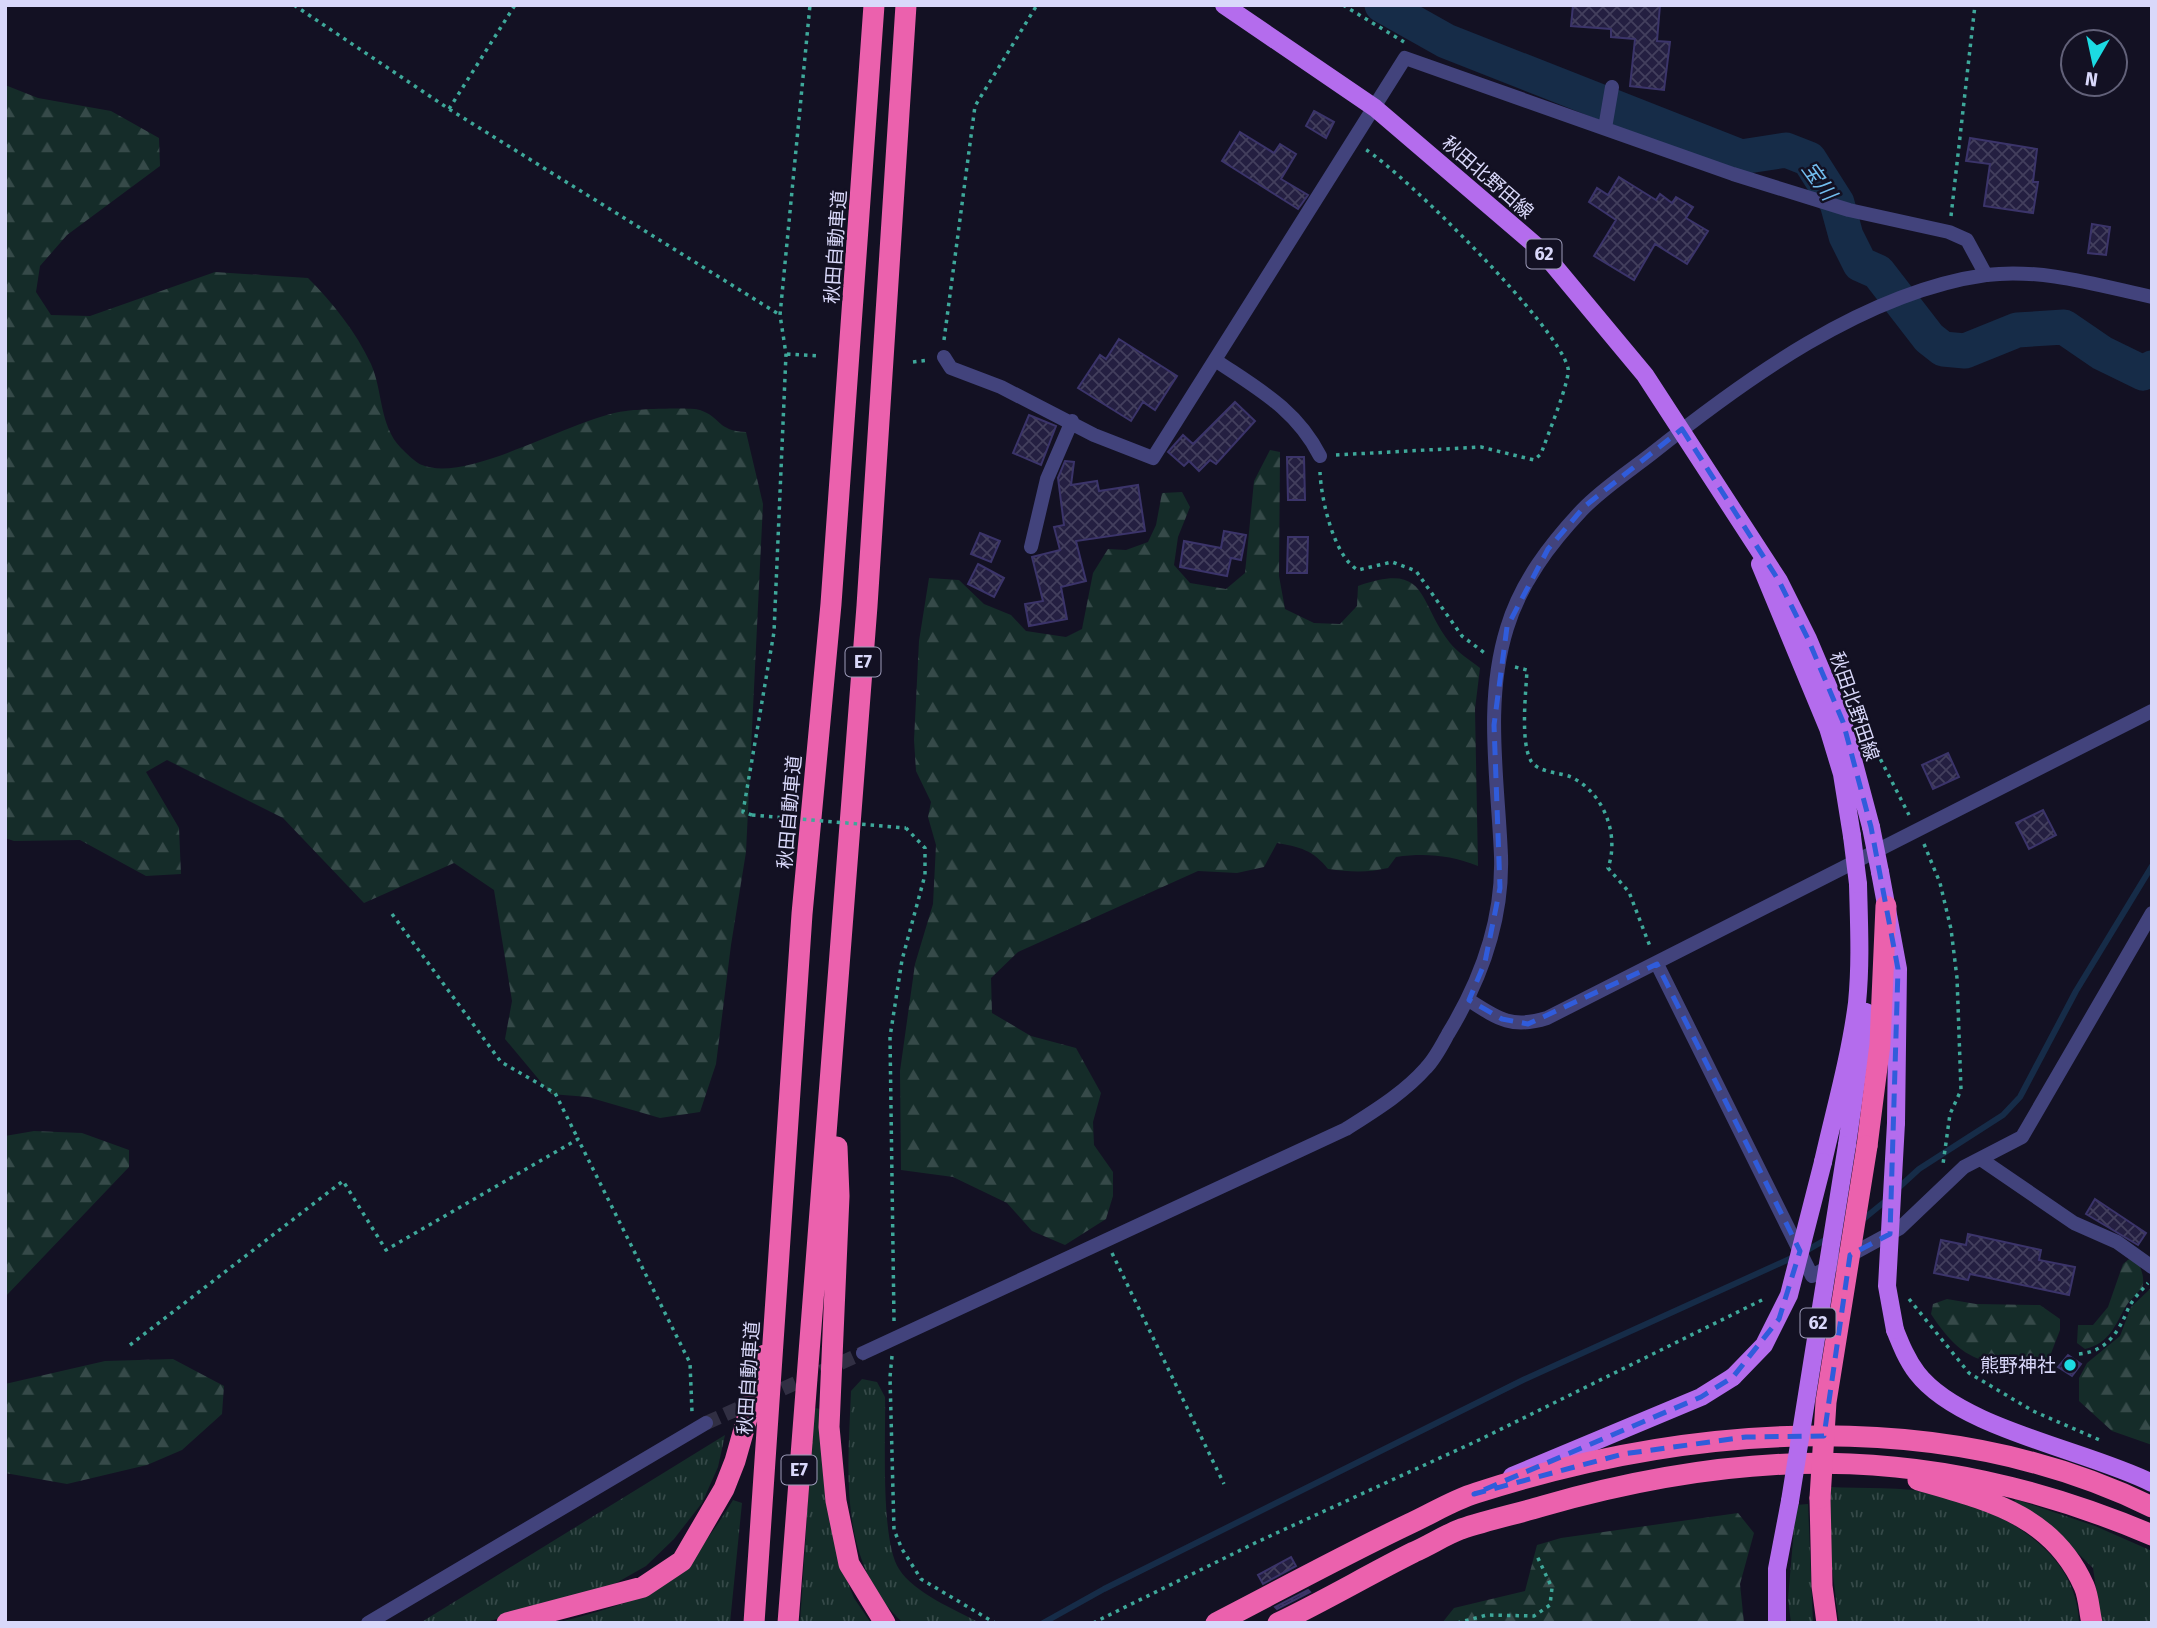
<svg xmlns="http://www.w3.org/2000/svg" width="2157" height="1628" viewBox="0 0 2157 1628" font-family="'Fira Sans','Noto Sans JP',sans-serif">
	<defs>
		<pattern id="grass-tufts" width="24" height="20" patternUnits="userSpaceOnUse" patternTransform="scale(1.75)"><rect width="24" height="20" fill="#152c29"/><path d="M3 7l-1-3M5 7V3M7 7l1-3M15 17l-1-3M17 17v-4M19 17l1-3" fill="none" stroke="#364a49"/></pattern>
		<pattern id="forest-firs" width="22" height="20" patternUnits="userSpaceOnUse" patternTransform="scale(1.75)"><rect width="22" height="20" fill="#152c29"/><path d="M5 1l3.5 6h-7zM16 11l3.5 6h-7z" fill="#364a49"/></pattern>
		<pattern id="building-cross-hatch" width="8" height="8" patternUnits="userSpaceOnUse" patternTransform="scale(1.75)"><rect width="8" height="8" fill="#241f41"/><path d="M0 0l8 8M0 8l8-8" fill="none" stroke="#433f5d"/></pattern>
	</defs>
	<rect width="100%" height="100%" fill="#131123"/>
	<!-- grass -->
	<path fill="url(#grass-tufts)" d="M862,1379L877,1382L885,1397C886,1435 880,1540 899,1569C914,1593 956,1610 980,1623H903C837,1561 848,1472 851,1391Z
		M814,1408L821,1409L839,1561L854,1598L871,1623H800Z
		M725,1435L718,1467L702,1503L674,1539L646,1566L611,1586L483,1623H420Z
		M1829,1487C1863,1489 1902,1486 1936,1494C2000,1510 2077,1549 2079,1623H1839L1830,1552Z
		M2015,1499L2095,1526L2152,1551V1623H2101L2093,1568L2046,1522L2014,1504Z
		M733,1500L742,1503L730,1623H556C653,1598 679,1588 733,1500Z
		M1808,1504L1813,1623H1791L1788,1599L1796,1505Z"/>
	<!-- forest -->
	<path fill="url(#forest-firs)" d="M5,85L38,98L111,111L159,138L160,166L67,235L40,266L36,292L51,315L90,316L215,272L308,278C333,303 356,332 371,364C383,391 379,425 401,448C406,453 416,463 422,465C469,484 573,417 626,411C637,409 692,407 700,410C721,417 717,431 746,432L763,504L746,852L731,945L716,1064L700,1112L660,1118L588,1097L551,1094L505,1039L512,1001L494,890L454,863L364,903L283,818L167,760L146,772L179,828L181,874L146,876L80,840L14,841L5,838Z
		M1270,450L1280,452L1279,576L1285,609L1314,623L1340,624L1357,606L1358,586C1429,561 1417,601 1450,643C1457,652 1470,660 1480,668L1475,709L1478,866C1449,855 1426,853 1396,857L1388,868C1367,873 1350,872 1328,869C1313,850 1300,847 1277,843L1264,867L1237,873L1198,871L1018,952L991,978L992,1013L1031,1036L1076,1048L1101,1093L1093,1122L1094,1145L1113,1172V1196L1106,1219L1065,1245L1032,1231L1007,1203L953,1177L901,1170L900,1071L915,964L933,904L936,845L928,817L931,802L916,771L914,740L919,641L929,578L959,580L984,604L1011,615L1026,631L1066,637L1082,629L1093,573L1108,549L1126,550L1148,542L1156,525L1162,493L1182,492L1190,507L1178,537L1174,565L1190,583L1226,589L1245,573L1254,481Z
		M34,1131L82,1133L129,1150V1167L5,1297V1136Z
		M2129,1259L2138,1262C2141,1269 2144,1276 2143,1284C2141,1292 2131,1298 2126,1306C2115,1325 2110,1343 2085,1349L2077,1343L2078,1325H2093L2108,1307L2123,1264Z
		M2150,1289L2152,1291V1445L2112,1431L2079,1401V1378L2087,1363L2120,1336L2131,1307Z
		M1947,1299L1976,1304L2040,1305L2060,1319V1330L2045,1369L2041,1372C1985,1359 1967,1369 1931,1314L1933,1304Z
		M173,1359L224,1386L222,1414L182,1450L147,1465L67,1484L5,1473V1384L105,1361Z
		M1738,1513L1754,1533L1740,1584L1744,1623H1442L1454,1608L1525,1591L1537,1545L1561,1538Z"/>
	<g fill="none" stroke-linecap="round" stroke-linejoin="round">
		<!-- stream -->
		<path stroke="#162c48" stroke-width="6" d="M1895,1191L1919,1169L2003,1115L2020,1097L2076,991L2152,866
			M1861,1221L1888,1199
			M1806,1251L1830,1237
			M1043,1623L1104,1589L1523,1380L1796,1256"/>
		<!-- river -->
		<path stroke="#162c48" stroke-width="35" d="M1382,5L1446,41L1741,157L1786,150L1809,159L1837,203L1846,236L1860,264L1878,272L1929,338L1943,349L1965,351L2017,330L2064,327L2102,353L2143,373L2152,368"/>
	</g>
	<!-- building -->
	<path fill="url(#building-cross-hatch)" stroke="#3b346a" stroke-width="2" d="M1573,5H1660L1657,41L1670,42L1664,90L1630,86L1635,39L1611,37V29L1571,26Z
		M1314,111L1334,122L1326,138L1306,126Z
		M1240,132L1274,153L1280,144L1296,154L1281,179L1308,195L1298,209L1222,161Z
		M1970,138L2037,149L2033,182H2038L2033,213L1984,206L1990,164L1966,161Z
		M1619,177L1656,200L1660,194L1672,203L1676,197L1693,207L1686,218L1708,231L1687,264L1655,244L1634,280L1594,256L1616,220L1589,202L1597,188L1608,195Z
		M2092,224L2110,227L2106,255L2088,253Z
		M1119,339L1177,376L1155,410L1143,402L1131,421L1078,388L1100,355L1106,359Z
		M1235,402L1255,421L1216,464L1210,460L1199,471L1189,461L1184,466L1168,452L1183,435L1193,444Z
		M1029,415L1056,426L1041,465L1013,453Z
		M1287,457H1304L1305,500H1288Z
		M1065,461L1074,462L1071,485L1097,481L1099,491L1138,485L1145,531L1076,541L1086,581L1061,587L1067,619L1029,626L1025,604L1043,601L1032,557L1060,550L1054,527L1064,525L1058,478Z
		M1224,531L1246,535L1241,560L1231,558L1227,576L1180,567L1184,541L1221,548Z
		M980,533L1000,541L991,562L971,554Z
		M1288,537H1308L1307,573H1287Z
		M978,564L1004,578L994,597L968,584Z
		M1948,753L1959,777L1933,789L1922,765Z
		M2043,810L2056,835L2029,849L2016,823Z
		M2095,1199L2146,1233L2138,1245L2086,1214Z
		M1968,1234L2041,1250L2039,1260L2075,1267L2069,1295L1970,1274L1968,1280L1934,1273L1941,1240L1966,1245Z
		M2068,1355L2081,1364L2072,1376L2058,1367Z
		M1291,1557L1296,1566L1263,1584L1258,1575Z
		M1308,1590L1310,1592L1277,1609L1275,1607Z"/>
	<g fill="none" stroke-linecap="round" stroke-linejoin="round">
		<!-- tertiary-tunnel -->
		<path stroke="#312f43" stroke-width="14" stroke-dasharray="14 7" stroke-linecap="butt" d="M706,1423L863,1353"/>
		<!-- path -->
		<path stroke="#3ea89a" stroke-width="3.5" stroke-dasharray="3.5 5" stroke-linecap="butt" d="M294,5L449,109L780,315
			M1343,5L1404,42
			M449,109L515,5
			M1951,216L1975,5
			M944,340L975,106L1037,5
			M787,354L820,356
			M913,362L929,360
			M1336,455L1481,447L1534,460L1541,454C1546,439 1571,379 1568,368C1558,326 1406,175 1365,149
			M1320,472C1321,499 1334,557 1358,570L1392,562L1416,571L1462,636L1486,654
			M1515,667L1527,670C1526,692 1520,742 1531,761C1539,773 1559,772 1571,777C1603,792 1620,834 1608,868L1629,892L1651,949
			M1865,729L1909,815
			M752,815L743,812L774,632L786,354L780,315L810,5
			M1924,844L1940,883L1951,929L1957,978L1961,1090L1950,1114L1943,1164
			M392,914L501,1062L555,1093L578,1139
			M1112,1253L1224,1484
			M1909,1299L1969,1373L2033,1411L2102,1441
			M894,1321L890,1037L902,960L925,875V848L906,828
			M130,1345L343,1181L386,1250L578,1139L690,1363L692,1412
			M2079,1354C2107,1351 2118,1333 2128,1309C2132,1300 2141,1291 2148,1283
			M892,1356L890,1377L894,1530L902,1549L921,1579L995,1623
			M1093,1623L1257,1542L1479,1440L1766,1298
			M1457,1623L1487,1615L1534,1616L1550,1605L1552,1588L1537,1556"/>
		<!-- minor -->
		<path stroke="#42437c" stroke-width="14" d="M1605,128L1612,87
			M944,357L951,368L1001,387L1094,435L1153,458L1405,58L1733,174L1849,210L1949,232L1967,240L1986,275
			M1215,360C1258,389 1296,409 1320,456
			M1031,547L1047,479L1072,421
			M1657,964L1812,1276L1900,1228L1964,1167L2022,1137L2152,913
			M1982,1160L2074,1223L2117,1242L2152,1267"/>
		<!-- tertiary -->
		<path stroke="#42437c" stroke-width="14" d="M1469,1000C1498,1019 1512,1029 1547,1018L2152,711
			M863,1353L1346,1129C1374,1111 1404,1093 1426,1068C1435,1059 1442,1045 1448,1034C1481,980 1503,920 1501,856C1498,780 1484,702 1507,628C1521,582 1550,544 1582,510C1602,489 1628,472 1650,455C1744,380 1864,292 1986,275C2042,268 2097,285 2152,297
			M368,1623L706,1423"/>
		<!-- primary -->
		<path stroke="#b46ced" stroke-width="18" d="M1224,5L1375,108L1541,250L1645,375L1779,581L1808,639L1843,722L1871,827
			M1760,564L1828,728L1842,774L1852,836
			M1880,872L1898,969L1896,1123
			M1847,1145L1866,1012
			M1823,1162C1835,1109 1850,1057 1857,1003C1861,963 1859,924 1858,884
			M1895,1330C1901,1345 1907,1360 1917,1373C1960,1429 2087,1450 2152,1483
			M1512,1476L1701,1397L1733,1377
			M1777,1623V1569L1790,1501"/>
		<!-- motorway -->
		<path stroke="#eb61ad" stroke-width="21" d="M1867,1146L1880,1044L1886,906
			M837,1147L839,1196L829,1427L836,1501L849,1564L885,1623
			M1918,1480C1987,1500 2052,1514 2084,1586C2089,1597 2089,1611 2092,1623
			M1820,1498L1822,1586L1827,1623
			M507,1623L643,1587L682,1561L724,1489L735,1461L765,1355
			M754,1623L802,914L831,604L874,5
			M788,1623L867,606L906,5
			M1216,1623C1280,1590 1344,1555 1409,1524C1431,1514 1453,1500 1476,1493C1691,1424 1943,1405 2152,1507
			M1278,1623C1324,1601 1368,1575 1414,1552C1430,1545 1445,1535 1461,1529C1488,1520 1516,1514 1543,1506C1760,1444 1942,1446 2152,1535"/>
		<!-- path-bridge -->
		<path stroke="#3ea89a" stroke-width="3.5" stroke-dasharray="3.5 5" stroke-linecap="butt" d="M752,815L906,828"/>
		<!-- primary-bridge -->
		<path stroke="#b46ced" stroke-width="18" d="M1871,827L1880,872
			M1852,836L1858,884
			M1895,1330L1887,1286L1896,1123
			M1733,1377L1764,1345L1789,1295L1823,1162
			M1790,1501L1847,1145"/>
		<!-- motorway-bridge -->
		<path stroke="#eb61ad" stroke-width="21" d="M1820,1498L1826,1402L1867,1146"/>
	</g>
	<!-- marked area -->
	<path fill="none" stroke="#305cdb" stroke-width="5" stroke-dasharray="14 9" stroke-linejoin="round" d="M1682,429L1779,581L1808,639L1843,722L1871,827L1898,969L1890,1234L1850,1255L1824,1436L1746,1437L1623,1454L1474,1494L1701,1397L1733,1377L1779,1319L1800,1251L1657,964L1528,1024L1502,1019L1469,1000L1485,962L1500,888L1494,725L1507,627L1548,549L1585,506Z"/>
	<!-- markers -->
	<circle fill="#1cdbe2" stroke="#131123" stroke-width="2.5" cx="2070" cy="1365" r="7"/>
	<g text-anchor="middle" stroke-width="5" stroke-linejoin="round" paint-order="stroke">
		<!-- shield labels -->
		<g fill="#131123" stroke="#9e9cba" stroke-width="2">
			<rect x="1526.5" y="239.5" width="35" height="29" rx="5"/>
			<rect x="845.5" y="647.5" width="35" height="29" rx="5"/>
			<rect x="1800.5" y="1308.5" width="35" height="29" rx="5"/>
			<rect x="781.5" y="1455.5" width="35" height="29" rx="5"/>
		</g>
		<g font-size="18" font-weight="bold" fill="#d9d8fa">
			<text x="1544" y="260">62</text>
			<text x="863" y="668">E7</text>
			<text x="1818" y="1329">62</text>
			<text x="799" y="1476">E7</text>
		</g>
		<!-- street labels -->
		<g font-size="19" fill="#d9d8fa" stroke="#131123">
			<text transform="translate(1488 177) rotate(41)" y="7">秋田北野田線</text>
			<text transform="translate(835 247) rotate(-86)" y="7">秋田自動車道</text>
			<text transform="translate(1855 706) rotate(71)" y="7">秋田北野田線</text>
			<text transform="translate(789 812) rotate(-85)" y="7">秋田自動車道</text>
			<text transform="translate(748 1378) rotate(-86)" y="7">秋田自動車道</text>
		</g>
		<!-- poi labels -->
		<g font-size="19" fill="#d9d8fa" stroke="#131123" text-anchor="end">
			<text x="2056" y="1372">熊野神社</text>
		</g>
		<!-- water labels -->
		<g font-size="21" font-style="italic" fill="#72bdee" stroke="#131123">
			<text transform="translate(1819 181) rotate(54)" y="7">宝川</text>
		</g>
	</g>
	<!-- border -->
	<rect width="2157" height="1628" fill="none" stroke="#d9d8fa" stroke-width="14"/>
	<!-- north arrow -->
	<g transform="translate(2094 63) rotate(189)"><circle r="33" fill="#131123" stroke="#626179" stroke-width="2"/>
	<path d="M0-5L12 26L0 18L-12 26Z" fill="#1cdbe2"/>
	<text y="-10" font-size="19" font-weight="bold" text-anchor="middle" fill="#d9d8fa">N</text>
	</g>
</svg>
